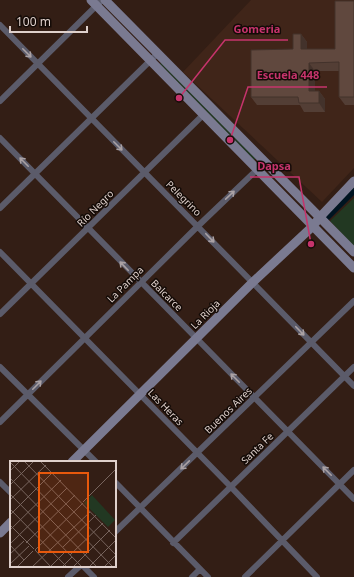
<svg xmlns="http://www.w3.org/2000/svg" width="354" height="577" viewBox="0 0 354 577" font-family="'Noto Sans',sans-serif">
	<rect width="100%" height="100%" fill="#331e15"/>
	<!-- built -->
	<path fill="#402519" d="M251,0H354V168L322,202L183,72Z"/>
	<!-- green -->
	<path fill="#223822" d="M162,62L256,158L254,160L160,64Z
		M354,198V246L330,221Z"/>
	<g fill="none" stroke-linecap="round" stroke-linejoin="round">
		<!-- canal -->
		<path stroke="#001421" stroke-width="5.5" d="M328,217L354,191"/>
		<!-- street -->
		<path stroke="#5b5b6a" stroke-width="6" d="M0,25L354,386
			M0,101L102,0
			M0,138L354,499
			M0,208L157,54
			M0,252L231,487L317,577
			M0,314L203,115
			M0,367L96,462
			M0,422L198,226L265,162
			M0,482L11,493
			M115,482L208,577
			M115,532L354,301
			M173,543L354,367
			M83,566L94,577
			M68,577L80,566
			M192,577L200,569
			M245,577L354,470"/>
		<!-- secondary -->
		<path stroke="#7a7a91" stroke-width="9" d="M91,0L354,268
			M105,0L354,252
			M72,462L253,282L313,226L320,217L354,181
			M0,533L11,522"/>
	</g>
	<!-- wall -->
	<path fill="#533e35" d="M354,1V105H345L339,97V71H315V91H319L325,99V112H304L300,105H257L251,97L293,49L301,34L307,42V49H335Z"/>
	<!-- shaded-wall -->
	<path fill="#43322b" d="M301,34L307,42V58L301,49Z
		M309,63L315,71V99L309,91Z
		M319,91L325,99V112L319,103Z"/>
	<!-- building -->
	<path fill="#60483e" stroke="#43322b" d="M335,1H354V97H339V62L309,63V91H319V103H299L298,97H251V50L293,49V34H301V49H335Z"/>
	<!-- one-way arrows -->
	<defs><path id="oneway-shaft" d="M-6 0H5M1.5-3L5.5 0L1.5 3" fill="none" stroke-width="1.6" stroke-linecap="round" stroke-linejoin="round"/></defs>
	<g stroke="#aaa1a4">
		<use href="#oneway-shaft" transform="translate(27 53) rotate(45)"/>
		<use href="#oneway-shaft" transform="translate(118 146) rotate(45)"/>
		<use href="#oneway-shaft" transform="translate(24 162) rotate(-135)"/>
		<use href="#oneway-shaft" transform="translate(230 195) rotate(-43)"/>
		<use href="#oneway-shaft" transform="translate(210 238) rotate(46)"/>
		<use href="#oneway-shaft" transform="translate(124 266) rotate(-134)"/>
		<use href="#oneway-shaft" transform="translate(300 331) rotate(46)"/>
		<use href="#oneway-shaft" transform="translate(235 378) rotate(-135)"/>
		<use href="#oneway-shaft" transform="translate(37 385) rotate(-45)"/>
		<use href="#oneway-shaft" transform="translate(185 465) rotate(136)"/>
		<use href="#oneway-shaft" transform="translate(327 471) rotate(-135)"/>
	</g>
	<g text-anchor="middle" stroke-width="3" stroke-linejoin="round" paint-order="stroke">
		<!-- street labels -->
		<g font-size="10" fill="#dfd0cb" stroke="#140b07">
			<text transform="translate(184 198) rotate(45)" y="4">Pelegrino</text>
			<text transform="translate(95 208) rotate(-45)" y="4">Río Negro</text>
			<text transform="translate(125 284) rotate(-45)" y="4">La Pampa</text>
			<text transform="translate(167 295) rotate(45)" y="4">Balcarce</text>
			<text transform="translate(205 314) rotate(-45)" y="4">La Rioja</text>
			<text transform="translate(166 407) rotate(46)" y="4">Las Heras</text>
			<text transform="translate(228 410) rotate(-44)" y="4">Buenos Aires</text>
			<text transform="translate(257 448) rotate(-44)" y="4">Santa Fe</text>
		</g>
	</g>
	<!-- overview -->
	<g transform="translate(10 461)">
		<rect width="106" height="106" fill="#331e15"/>
		<path d="M82,34L105,59L98,66L74,42Z" fill="#223822"/>
		<path fill="none" stroke="#78655e" stroke-width="1" d="M14,0L106,94M30,0L106,77M0,1L103,106M0,10L10,0M0,17L87,106M0,24L24,0M0,33L72,106M0,39L36,4M73,41L106,8M0,48L57,106M0,54L43,11M0,64L24,88M0,69L51,19M16,82L65,34M0,83L57,27M0,84L14,99M53,86L86,54M25,89L73,42M25,89L41,106M0,93L14,80M60,94L93,62M0,103L19,85M7,106L23,90M22,106L80,51M40,106L56,90M52,106L62,96M63,106L100,69M79,106L106,79M94,106L106,94"/>
		<path fill="#e8590c" fill-opacity="0.15" stroke="#e8590c" stroke-width="2" d="M29,12H78V91H29Z"/>
		<rect width="106" height="106" fill="none" stroke="#dfd0cb" stroke-width="2"/>
	</g>
	<!-- callouts -->
	<path fill="none" stroke="#c6346c" stroke-width="1.5" d="M179 98L225 40H288M230 140L248 87H327M311 244L299 177H250"/>
	<g fill="#c6346c" stroke="#140b07" stroke-width="1.5">
		<circle cx="179" cy="98" r="4"/>
		<circle cx="230" cy="140" r="4"/>
		<circle cx="311" cy="244" r="4"/>
	</g>
	<g font-size="11" text-anchor="middle" font-weight="bold" fill="#c6346c" stroke="#140b07" stroke-width="3" stroke-linejoin="round" paint-order="stroke">
		<text x="257" y="33">Gomeria</text>
		<text x="288" y="79">Escuela 448</text>
		<text x="274" y="170">Dapsa</text>
	</g>
	<!-- scale -->
	<path d="M10 26v6h77v-6" fill="none" stroke="#dfd0cb" stroke-width="2"/>
	<text x="16" y="26" font-size="12" fill="#dfd0cb" stroke="#140b07" stroke-width="3" paint-order="stroke">100 m</text>
</svg>
